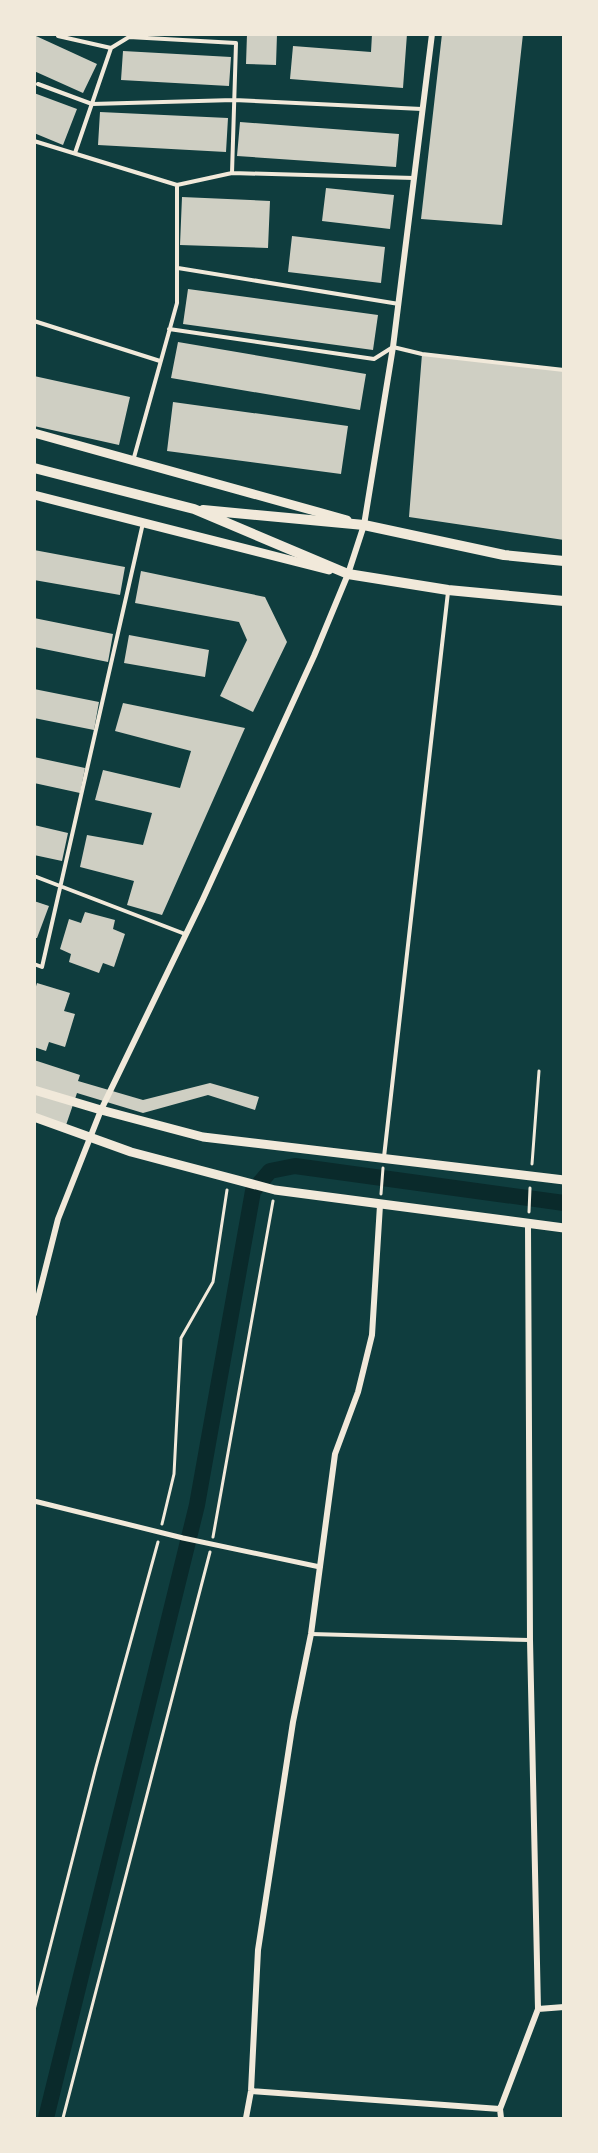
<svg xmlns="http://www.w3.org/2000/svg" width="598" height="2153" viewBox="0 0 598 2153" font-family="'Varela Round',sans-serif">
	<rect width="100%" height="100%" fill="#0f3d3e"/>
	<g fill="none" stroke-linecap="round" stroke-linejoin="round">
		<!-- canal -->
		<path stroke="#0a2a2b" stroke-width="16" d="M46,2118L197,1505L253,1191L270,1171L295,1166L564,1203"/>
	</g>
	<!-- building -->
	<path fill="#cfcfc3" d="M247,34H277L276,65L246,64Z
		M372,34H407L403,88L290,79L293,46L371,52Z
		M442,34H523L502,225L421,219Z
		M36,36L97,64L83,93L34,71Z
		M123,51L231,57L229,86L121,80Z
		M34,93L77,109L63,145L34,133Z
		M100,112L228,118L226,152L98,145Z
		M240,122L399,134L396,167L237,156Z
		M326,188L394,195L390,229L322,221Z
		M182,197L270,201L268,248L180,245Z
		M292,236L385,247L381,283L288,272Z
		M188,289L378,315L373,350L183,324Z
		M178,342L366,374L360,410L171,378Z
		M422,354L564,370V540L409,517Z
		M34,376L130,397L119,445L34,426Z
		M173,402L348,426L341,474L167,451Z
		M34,550L125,567L120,595L34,580Z
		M141,571L265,597L287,642L253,712L220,696L247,640L239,622L135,603Z
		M34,618L113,634L108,662L34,647Z
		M129,635L209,650L205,677L124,663Z
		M34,689L99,702L94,730L34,718Z
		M123,703L245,728L162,915L127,905L134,881L80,867L87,835L143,845L152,813L95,800L103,770L180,788L191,751L115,731Z
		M34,757L85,768L80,793L34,783Z
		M34,825L68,833L62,861L34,855Z
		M34,901L49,906L37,938H34Z
		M85,912L115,920L113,929L125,934L114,967L103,963L99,973L69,962L71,954L60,949L69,919L81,923Z
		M37,983L70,993L64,1011L75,1014L65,1047L49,1042L46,1051L34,1047V993Z
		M34,1060L80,1075L78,1081L143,1100L210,1083L259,1097L255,1110L208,1095L143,1113L77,1093L64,1131L34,1121Z"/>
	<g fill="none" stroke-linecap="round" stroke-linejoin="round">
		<!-- path -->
		<path stroke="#f1e9da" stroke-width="3" d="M532,1164L539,1071
			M381,1194L383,1168
			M529,1212L530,1188
			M162,1524L174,1474L181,1338L213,1282L227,1190
			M213,1537L273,1201
			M34,2010L96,1767L158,1542
			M63,2118L210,1552"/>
		<!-- service -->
		<path stroke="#f1e9da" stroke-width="4" d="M129,34V37L236,43L232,173L177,185V303L133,461
			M58,36L111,48
			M38,84L92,104L234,100L422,109
			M34,141L177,185
			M75,153L111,48L129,37
			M232,173L414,178
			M178,268L399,304
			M34,321L160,361
			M169,329L374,359L393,347L422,354L564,370
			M34,876L185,934
			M34,964L42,967L143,523
			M384,1157L448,592
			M311,1634L529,1640"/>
		<!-- pedestrian -->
		<path stroke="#f1e9da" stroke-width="5" d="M34,1501L183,1538L320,1567"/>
		<!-- minor -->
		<path stroke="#f1e9da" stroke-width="6" d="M34,1314L58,1219L101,1110L203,899L314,656L348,574L364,525L393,347L432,34
			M538,2009L564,2007
			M251,2091L500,2109
			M246,2118L251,2091L258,1950L293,1722L311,1634L335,1454L358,1392L372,1335L380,1205
			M501,2118L500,2109L538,2009L530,1640L528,1226"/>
		<!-- tertiary -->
		<path stroke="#f1e9da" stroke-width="9" d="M34,433L347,520
			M34,495L329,570
			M34,1090L101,1110L203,1137L564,1180
			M34,1117L131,1152L275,1190L564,1228"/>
		<!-- secondary -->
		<path stroke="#f1e9da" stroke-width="10" d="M34,468L194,509L348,574L448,590L564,601
			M203,510L364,525L504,555L564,561"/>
	</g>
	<!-- border -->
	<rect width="598" height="2153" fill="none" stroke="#f1e9da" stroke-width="72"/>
</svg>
